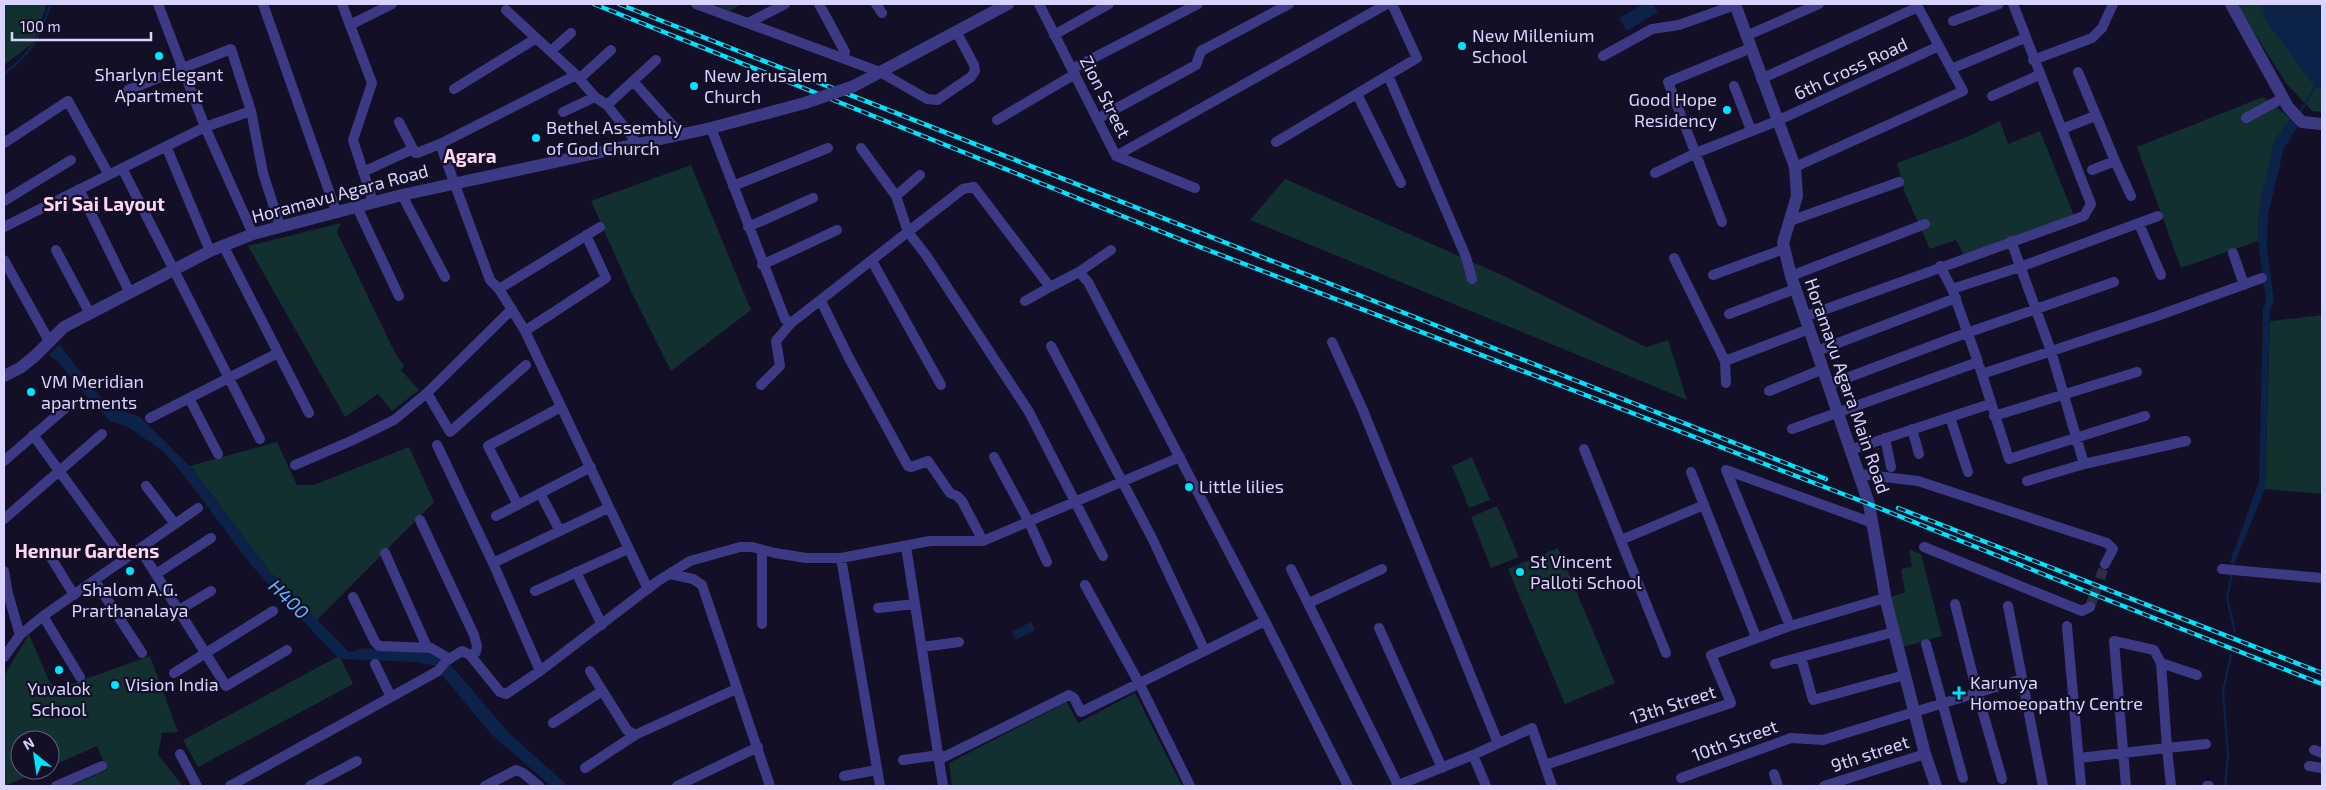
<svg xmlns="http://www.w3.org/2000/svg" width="2326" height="790" viewBox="0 0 2326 790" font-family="'Exo 2',sans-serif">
	<rect width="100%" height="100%" fill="#130f26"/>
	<!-- green -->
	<path fill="#12302f" d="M4,4H47L33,43L4,65Z
		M713,4H741L730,11Z
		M2236,4H2322V112L2312,111L2286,83Z
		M2263,97L2290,118L2259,208L2258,241L2181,268L2137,147Z
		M2000,121L2008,144L2040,131L2074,216L1965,257L1956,240L1930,249L1905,193L1897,163L1965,138Z
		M691,165L751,310L671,371L631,291L591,201Z
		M1285,179L1504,276L1646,347L1668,340L1687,400L1250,220Z
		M341,223L337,232L394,351L404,366L401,370L419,390L392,411L378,394L345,417L248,246Z
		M2322,315V494L2265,489L2270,321Z
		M277,442L297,485H314L409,447L434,502L317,620L270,572L190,466Z
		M1472,457L1490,500L1469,508L1452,466Z
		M1497,506L1519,557L1491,568L1471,517Z
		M1558,548L1615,683L1565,704L1508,569Z
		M1909,549L1921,554L1942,636L1903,647L1891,597L1905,592L1901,569L1912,567Z
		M29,634L49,681L57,689L150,656L178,732L162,733L158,755L183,786H70L107,770L97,746L50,767V740H20V770H43L4,786V676Z
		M337,657L341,659L353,684L198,767L183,740Z
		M1135,693L1182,786H952L949,763L1067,702L1078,723Z"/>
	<!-- water -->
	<path fill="#0c2248" d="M1643,4H1653L1658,12L1627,31L1619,18Z
		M2262,4H2322V88L2315,87L2265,19Z
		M2290,118L2299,125L2284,148L2268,215L2267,247L2274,301L2270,310L2265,489L2234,565L2230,562L2259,481L2263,309L2266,301L2258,241L2259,208L2274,141Z
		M59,344L96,392L110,406L140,417L190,466L270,572L349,652L365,648L435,654L441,657L437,666L416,662L341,659L337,657L251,565L190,483L164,452L128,427L110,421L90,400L59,363L49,355Z
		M1031,622L1035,630L1016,640L1012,632Z
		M450,664L508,732L568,786H551L492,735L442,675Z"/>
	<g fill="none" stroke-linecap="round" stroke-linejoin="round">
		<!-- stream -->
		<path stroke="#0c2248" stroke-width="2.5" d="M4,74C35,50 37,39 51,4
			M2299,114L2315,87
			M2232,573L2227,598L2235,632
			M2225,786L2228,755L2223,692L2231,655"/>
		<!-- minor-tunnel -->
		<path stroke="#312d47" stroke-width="10" stroke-dasharray="10 5" stroke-linecap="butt" d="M2090,607L2105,564"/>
		<!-- minor -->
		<path stroke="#3d3a85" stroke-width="10" d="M158,4L205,127L253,234
			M263,4L336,211
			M342,4L372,83L353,140L373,202
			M696,4L880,72L927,99L937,100L971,77L975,71L974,65L956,31
			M819,4L845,52
			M876,4L882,13
			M1039,4L1116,156L1195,188
			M506,10L576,75L595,97L607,105L637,143
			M1953,21L1999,4
			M748,23L785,4
			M350,25L392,4
			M1054,35L1109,4
			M1746,36L1819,4
			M551,51L571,33
			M1603,56L1652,29L1679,25L1735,5
			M2033,60L2092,38L2102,28L2113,4
			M1072,69L1198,4
			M1951,69L2025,38
			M2078,72L2115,161L2092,170
			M1388,75L1466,257L1472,279
			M579,79L611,50
			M1761,79L1918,7L1963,91L1795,167
			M633,81L681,135
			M1734,86L1751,130
			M454,89L535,39
			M128,90L231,49L251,111L263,173L280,226
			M1357,94L1401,183
			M1992,96L2039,75
			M607,105L656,60
			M563,112L595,97
			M2246,118L2283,98
			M1097,119L1196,65L1201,51L1289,4
			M997,120L1075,74
			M399,122L415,153H417L440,144L576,75
			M711,128L785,319L791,323
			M2062,129L2095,116
			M1276,142L1417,58L1392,4
			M4,143L68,101L109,175
			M440,144L490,280L499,289L525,331L648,589
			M166,146L210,251
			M861,148L896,196L908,232L926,255L1029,412L1103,556
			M1116,156L1387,4
			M2115,161L2131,196
			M122,168L260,439
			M363,172L413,149
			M1655,173L1696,153L1777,121L1939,46
			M733,186L828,148
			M79,189L129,291
			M402,195L445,277
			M896,196L920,175
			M4,201L71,160
			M356,205L399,296
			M1790,221L1899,182
			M1722,222L1668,82L1751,48
			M2139,224L2161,275
			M4,227L205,127L251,111
			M748,227L813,198
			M2011,241L2051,351L2084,464L2027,481
			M223,245L309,413
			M56,250L89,312
			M2233,253L2244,285
			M1674,258L1725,361L1726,383
			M4,260L49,341
			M872,261L941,385
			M762,265L837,230
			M1079,272L1111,250
			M1713,275L1784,249
			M1791,276L1925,224
			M499,289L600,227
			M1952,289L2020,267L2158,216
			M821,301L849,358L908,466L911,467L928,461L950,493L957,496L962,501L983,541
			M1025,301L1050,287
			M1729,314L1795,289
			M1804,317L2084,216L2091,204L2013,4
			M525,331L606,278L586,235
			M1332,342L1362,408L1498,743
			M1051,346L1152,538L1205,651
			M1817,351L1956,298
			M1725,361L1809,329
			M1980,368L2009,459L2145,416
			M1982,374L2157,316L2262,278
			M761,385L780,366L776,341L791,323L963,189L974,187L1050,287L1079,272L1088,282L1265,621L1348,786
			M1828,385L1958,336L2114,282
			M1769,391L1823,369
			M427,393L450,432L526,365
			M189,398L218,454
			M1994,416L2137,372
			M1950,417L1968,472
			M150,418L278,353
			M1792,429L1978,362L1952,289L1940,266
			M1912,429L1919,454
			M33,435L124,560
			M1885,438L1891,467
			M437,445L493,563L540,671
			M1584,449L1666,653
			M1850,450L1990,404
			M994,457L1029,522L1047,562
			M4,461L70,404
			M2084,464L2186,441
			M295,465L351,441L394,420L427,393L512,309
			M1691,472L1756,637
			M1859,474L1918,481L2107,543L2113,549L2105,564
			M146,486L175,524
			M540,493L560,531
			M518,505L488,446L561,407
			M496,516L591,467
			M4,519L102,434
			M420,520L474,635L477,646L476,652L470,655
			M1621,540L1704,505
			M906,546L943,786
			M1924,547L2082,611L2090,607
			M140,549L226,686L287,650
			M762,550V624
			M385,553L427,647
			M50,556L74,595
			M841,558L880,786
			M493,563L608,508
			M1291,569L1398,785
			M2222,569L2322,578
			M4,571L8,594L20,635
			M576,572L602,625
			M156,574L211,538
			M670,574L693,579L702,585L770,786
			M95,581L142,653
			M1085,585L1139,683L1190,786
			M535,591L628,549
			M353,597L375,642L379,646L431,648L450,659
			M1309,603L1382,569
			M1955,604L1977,692L2002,779
			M2008,606L2043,786
			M878,608L915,604
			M179,610L211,591
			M43,616L80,677
			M1790,626L1726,470L1873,523
			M2067,626L2081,786
			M1379,628L1442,768
			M1926,644L1963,778
			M922,647L959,642
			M4,657L20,635L43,616L198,508
			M1801,657L1813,700L1905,675
			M375,664L391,697
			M1775,664L1894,632
			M590,671L627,730L635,735L736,689
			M174,673L273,611
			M2197,675L2161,663L2167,748L2206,744
			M553,723L602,691
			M2314,750L2322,753
			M180,754L197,786
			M1473,755L1486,786
			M2079,758L2167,748L2171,786
			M940,759L1069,695L1074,698L1081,712L1265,621
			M903,760L940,755
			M1545,765L1731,703L1711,655L1790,626L1885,598
			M2309,766L2322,768
			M585,768L635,735
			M1774,774L1778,786
			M844,776L877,770
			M1681,778L1791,738L1823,740L2022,679
			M56,786L102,766
			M230,786L438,671L446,661L462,651L470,655L500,692L506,694L540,671L658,581L690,561L740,547H752L775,553L806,558H841L930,541H983L1180,457
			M310,786L357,761
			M485,786L516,770L523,773L539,786
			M677,786L758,747
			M1396,786L1473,755L1532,728L1552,786
			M1824,786L1925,754
			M2126,786L2114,641L2154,650L2161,663
			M2207,786H2209"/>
		<!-- tertiary -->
		<path stroke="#3d3a85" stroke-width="12" d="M1735,4L1795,167L1797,196L1783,243L1791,276L1869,504L1886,601L1925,754L1936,786
			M2231,4L2288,107L2302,122L2322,124
			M854,86L1008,4
			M4,376L20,368L35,356L64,327L210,251L253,234L402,195L711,128L805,103"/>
		<defs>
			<path id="rail" d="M594,4L1187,242L1869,504L2090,593L2322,684
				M619,4L1826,479
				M1898,508L2322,673"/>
		</defs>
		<!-- rail casing -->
		<use href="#rail" stroke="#00e5ff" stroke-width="4.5"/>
		<!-- rail -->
		<use href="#rail" stroke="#130f26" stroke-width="2.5" stroke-dasharray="8" stroke-linecap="butt"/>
		<!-- tertiary-bridge -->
		<path stroke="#3d3a85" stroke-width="12" d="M805,103L854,86"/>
	</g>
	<!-- markers -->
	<g fill="#00e5ff" stroke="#130f26" stroke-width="2">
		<circle cx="1462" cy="46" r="5"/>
		<circle cx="159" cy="56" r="5"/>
		<circle cx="694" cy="86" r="5"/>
		<circle cx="1727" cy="110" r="5"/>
		<circle cx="536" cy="138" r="5"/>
		<circle cx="31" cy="392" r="5"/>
		<circle cx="1189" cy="487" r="5"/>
		<circle cx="130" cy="571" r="5"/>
		<circle cx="1520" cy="572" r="5"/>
		<circle cx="59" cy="670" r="5"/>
		<circle cx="115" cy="685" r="5"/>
		<path d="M1956.5 685.5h5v5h5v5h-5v5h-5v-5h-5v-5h5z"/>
	</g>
	<g text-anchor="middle" stroke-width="4.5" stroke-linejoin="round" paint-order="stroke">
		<!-- poi labels -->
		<g font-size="18" fill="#d9d4ff" stroke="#130f26" text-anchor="start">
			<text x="1472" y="42">New Millenium<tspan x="1472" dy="21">School</tspan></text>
			<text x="159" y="81" text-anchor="middle">Sharlyn Elegant<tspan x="159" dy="21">Apartment</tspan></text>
			<text x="704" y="82">New Jerusalem<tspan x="704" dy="21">Church</tspan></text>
			<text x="1717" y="106" text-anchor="end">Good Hope<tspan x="1717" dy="21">Residency</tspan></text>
			<text x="546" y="134">Bethel Assembly<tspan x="546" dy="21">of God Church</tspan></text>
			<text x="41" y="388">VM Meridian<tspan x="41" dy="21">apartments</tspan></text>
			<text x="1199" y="493">Little lilies</text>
			<text x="1530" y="568">St Vincent<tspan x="1530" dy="21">Palloti School</tspan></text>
			<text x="130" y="596" text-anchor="middle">Shalom A.G.<tspan x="130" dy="21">Prarthanalaya</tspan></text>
			<text x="1970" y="689">Karunya<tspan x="1970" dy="21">Homoeopathy Centre</tspan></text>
			<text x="125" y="691">Vision India</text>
			<text x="59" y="695" text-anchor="middle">Yuvalok<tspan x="59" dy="21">School</tspan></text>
		</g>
		<!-- street labels -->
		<g font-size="18" fill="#d9d4ff" stroke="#130f26">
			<text transform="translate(1851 69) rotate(-25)" y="6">6th Cross Road</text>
			<text transform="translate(1105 97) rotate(63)" y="6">Zion Street</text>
			<text transform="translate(340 194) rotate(-15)" y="6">Horamavu Agara Road</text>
			<text transform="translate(1847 386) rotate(71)" y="6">Horamavu Agara Main Road</text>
			<text transform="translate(1673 705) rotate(-18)" y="6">13th Street</text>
			<text transform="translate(1735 741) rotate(-20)" y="6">10th Street</text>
			<text transform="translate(1870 754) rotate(-18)" y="6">9th street</text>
		</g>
		<!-- neighbourhood labels -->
		<g font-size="19" font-weight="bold" fill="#ffd6f0" stroke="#130f26">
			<text x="470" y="163">Agara</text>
			<text x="104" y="211">Sri Sai Layout</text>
			<text x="87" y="558">Hennur Gardens</text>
		</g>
		<!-- water labels -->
		<g font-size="19" font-style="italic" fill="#62b6ff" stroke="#130f26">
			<text transform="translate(289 599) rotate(44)" y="7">H400</text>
		</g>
	</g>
	<!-- border -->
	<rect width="2326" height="790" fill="none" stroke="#d9d4ff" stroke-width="10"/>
	<!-- north arrow -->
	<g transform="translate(35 755) rotate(330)"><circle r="24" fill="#130f26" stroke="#625e7d"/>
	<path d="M0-4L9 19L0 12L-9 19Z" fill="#00e5ff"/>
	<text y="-8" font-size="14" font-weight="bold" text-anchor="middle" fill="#d9d4ff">N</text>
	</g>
	<!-- scale -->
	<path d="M12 32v8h139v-8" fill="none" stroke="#d9d4ff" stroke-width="2.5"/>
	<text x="20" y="32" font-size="15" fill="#d9d4ff" stroke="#130f26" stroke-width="4" paint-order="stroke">100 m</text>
</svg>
